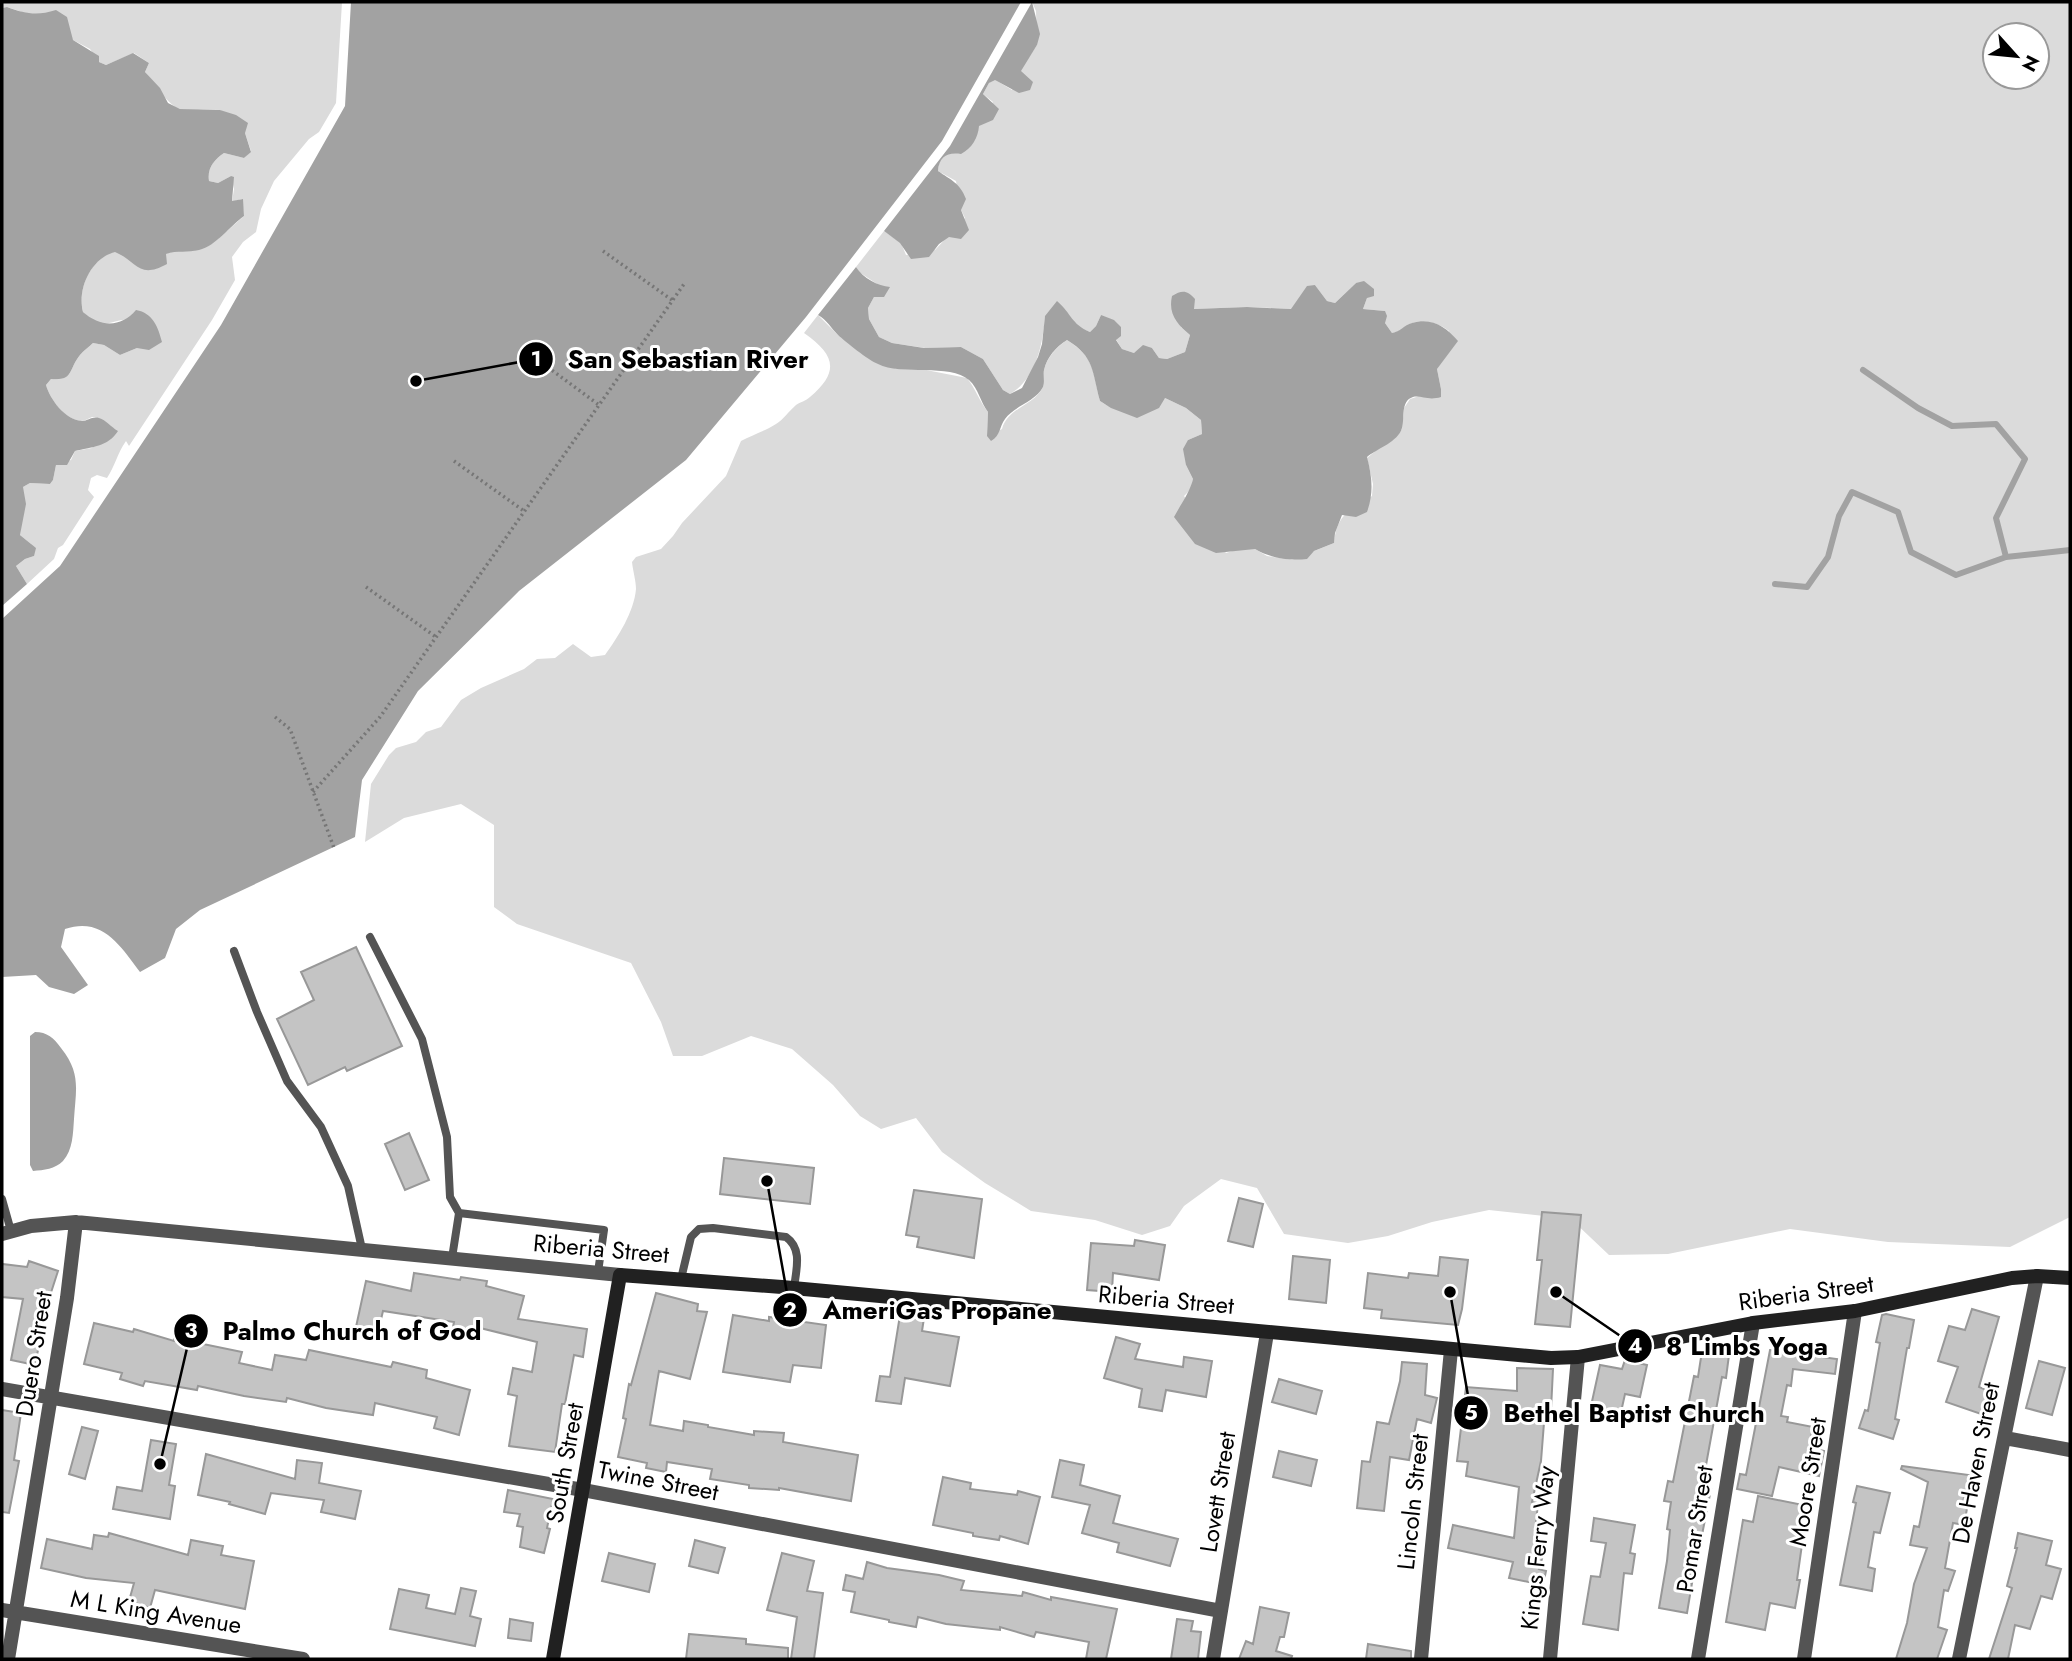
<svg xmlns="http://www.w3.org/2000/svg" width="2072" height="1661" viewBox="0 0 2072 1661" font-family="Jost,sans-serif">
	<rect width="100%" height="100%" fill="#fff"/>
	<!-- green -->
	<path fill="#dbdbdb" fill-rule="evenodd" d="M2,2H342L336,103L319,132L309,139L274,181L261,209L256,232L243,242L232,257L235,280L212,320L129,446L126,441C117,454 115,466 107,478L97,475L91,478L88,490L94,497L63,545L58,548L54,559L27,584L16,566L25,559L34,556L31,544L20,535L23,487L30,483L50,484L53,480L56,465L71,460L75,451L92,448L112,428C106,423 100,417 92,417C90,418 84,421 81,421C65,420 50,399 46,385L51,379C74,381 68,370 80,355C83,351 89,347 93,343L104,345L120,355L137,348L128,319C106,322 103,330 83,312C77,288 91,258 116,251L126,256L165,254L177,250L193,251L218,239L244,216L242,199L232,202L234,189L231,176L218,183L209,181C207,168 214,160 224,153L244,158L251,151L245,133L220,110C209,109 189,111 180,109C168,106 154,82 145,72L149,63L134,53L106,65L99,62L90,49L73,40L41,15H31L7,7L2,8Z
		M1032,2H2070V1217L2010,1247L1888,1242L1790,1229L1668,1254L1609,1255L1571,1219L1489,1210L1432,1222L1388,1236L1348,1243L1284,1234L1257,1188L1221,1179L1184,1206L1170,1226L1142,1235L1095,1220L1031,1211L985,1183L942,1152L916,1118L881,1129L860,1116L833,1085L792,1049L751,1036L702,1056H673L661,1022L631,963L517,924L494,907V825L461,804L404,818L365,842L371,784L389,755L396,748L416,742L426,732L441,727L461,700L481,688L524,669L537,659L555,658L573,644L591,657L605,655C618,637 634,612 636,589C636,581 633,571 632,562L636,557L661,549L673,536L682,523L726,476L741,441C752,435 765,431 776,424C783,420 789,411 796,405C800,402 806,401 810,397C841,371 834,354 804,333L818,315L838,335L896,369L926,370L967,378C976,389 979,401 988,412L987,436L1002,429C1008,407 1034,406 1043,387C1045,382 1043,375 1044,370C1047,357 1057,347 1067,340C1096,359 1092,370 1100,401C1125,418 1138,406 1165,398L1186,408L1201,420L1202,434L1188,440L1186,465L1193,479L1191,489L1184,496L1226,553L1239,549H1255L1267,556L1292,560L1334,543C1337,513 1350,511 1372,496L1373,484L1367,458L1402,429L1404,408L1410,399L1441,389L1437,369L1449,331C1438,322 1420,318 1408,325C1402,329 1399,332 1392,333L1385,323V311L1363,309L1367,298L1356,283L1335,303L1327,301L1315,285L1292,309L1247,307L1193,309L1181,327L1190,335L1185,352L1167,359L1159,358L1152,348L1134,353L1122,349L1101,315L1096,326L1090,332L1045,316C1043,344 1036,379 1010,394L1003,390L983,359L961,347L925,348L892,343L879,337L869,319L868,308L880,286L859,272L856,267L884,231L901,243L906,255L935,250L965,218L961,210L956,181L938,171L939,163L944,155L953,153L978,126L993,102L983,94L989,83L994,79L1012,90L1023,66L1037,45L1036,11ZM1995,35H2037V77H1995Z"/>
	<!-- water -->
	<path fill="#a2a2a2" d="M351,2H1021L942,141L806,317L686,460L519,591L418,691L362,780L355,837L200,910L176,929L165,958L140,972C121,947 103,916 65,929L61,947L88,985L74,994L49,987L36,975L2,977V619L60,566L221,325L345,106Z
		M1032,2L1040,34L1037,45L1021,71L1033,82L1030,90L1019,93L995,80L989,83L983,94L999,109L993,120L979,126C978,138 972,148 961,154C948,152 939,156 938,171C951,180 960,183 966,199L961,210L969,230L961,239L949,237L939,244L929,257L911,259L900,243L884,231L950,146Z
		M7,7C26,14 37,16 56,10L67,17L73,40L99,56V62L106,65L133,53L149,63L145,72L160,88L168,103L180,109L220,110L236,115L248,123L245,133L251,152L244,158L224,153C214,160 207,168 209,181L218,183L231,176L234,177L232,201L243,199L244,216C230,226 216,246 199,250C188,253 177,250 166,254L167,264C138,280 137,261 115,252C91,258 77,289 83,312C100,327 121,328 136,310C153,313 158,327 162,342L149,350L137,348L120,355L104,345L93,343C89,347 83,351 80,355C68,370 74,381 51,379L46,385C50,399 65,420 82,421C88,421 92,416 99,418C106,420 111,427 118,431C108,447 91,447 75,451L67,465H56L53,480L50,484L30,483L23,487L26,504L20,535L36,548L34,556L25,559L16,566L27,584L2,606V8Z
		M856,267C863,278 878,286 890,287L884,297H874L868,308L869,319L879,337L892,343L924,348L961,347L983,359L1003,390L1010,394L1022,388L1038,357L1042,344L1045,316L1057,301C1072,314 1071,324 1090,332L1096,326L1101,315L1114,320L1121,327V336L1116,340L1122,349L1134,353L1143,345L1152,348L1159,358L1167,359L1185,352L1190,335C1177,324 1168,314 1172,296C1182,290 1187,290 1195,299L1194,309L1247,307L1291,309L1307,286L1315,285L1327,301L1335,303L1356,283L1364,281L1374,289V296L1367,298L1363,309L1385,311L1387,316L1385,323L1392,333C1400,332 1404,325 1412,323C1432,317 1446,327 1458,341L1437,369L1441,389V397C1428,401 1421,395 1413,397C1400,401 1405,419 1402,428C1398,442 1378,448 1367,457C1372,477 1374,492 1367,512L1356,517L1342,515L1335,533L1334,543L1314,551L1307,559C1289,561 1270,558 1255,549L1216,553L1195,544L1174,517C1181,504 1190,492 1193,479L1186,465L1183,449L1188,440L1202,434L1201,420L1186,408L1165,398L1159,408L1137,418L1111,408L1100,401C1092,372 1095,357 1067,340C1056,347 1047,357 1044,370C1043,375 1045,382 1043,387C1035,402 1014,406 1005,419C999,427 1001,435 991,441L987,436L988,412C980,402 979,389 969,380C950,363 901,376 878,364C868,360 846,342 838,335C831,328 827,320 818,315Z
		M35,1032C47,1032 54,1038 61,1048C81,1073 76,1089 74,1119C73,1133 73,1150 63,1161C55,1169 44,1170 33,1171L30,1165V1036Z"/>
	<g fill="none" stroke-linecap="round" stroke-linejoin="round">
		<!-- stream -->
		<path stroke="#a2a2a2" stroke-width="6" d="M1863,370L1918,408L1952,426L1996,424L2025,459L1996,518L2006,557L2070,550
			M1775,584L1807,587L1828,557L1839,516L1852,492L1898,512L1911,552L1956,575L2006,557"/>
	</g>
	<!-- building -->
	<path fill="#c4c4c4" stroke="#989898" stroke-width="2" d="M356,947L402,1046L347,1071L345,1067L308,1085L277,1019L314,1000L301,972Z
		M409,1133L429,1180L405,1190L385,1144Z
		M724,1158L814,1168L810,1204L720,1194Z
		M914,1190L982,1199L974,1258L917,1247L919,1237L906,1235Z
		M1239,1198L1263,1204L1253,1247L1228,1241Z
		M1542,1212L1581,1215L1570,1327L1535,1324L1542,1260H1537Z
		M1135,1240L1165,1245L1159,1280L1113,1273L1112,1292L1087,1290L1091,1243L1134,1246Z
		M1293,1256L1330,1260L1326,1303L1289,1299Z
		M1440,1257L1468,1260L1462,1309L1458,1325L1381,1318L1382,1310L1364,1308L1368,1273L1408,1278L1409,1273L1438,1276Z
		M29,1261L58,1271L47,1305L35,1365L11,1360L23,1299L2,1297V1264L27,1267Z
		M414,1273L460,1280L461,1277L487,1281L486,1286L524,1296L518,1319L587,1329L583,1357L574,1355L565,1404H562L555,1452L509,1446L517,1396L508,1394L513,1368L532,1372L537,1342L480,1328L479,1331L453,1327L454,1322L383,1311L378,1332L356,1327L366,1281L411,1291Z
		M656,1293L698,1304L697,1311L707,1312L690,1379L659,1371L650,1425L683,1431L684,1421L708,1425V1427L754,1435V1431L784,1433L783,1442L858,1455L851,1501L779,1488V1490L749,1488V1485L710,1479L712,1469L667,1462L666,1472L646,1468L647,1463L618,1457L626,1419L623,1418L629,1384L631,1385Z
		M1972,1309L1999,1317L1979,1387L1991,1392L1984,1415L1946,1402L1958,1367L1938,1361L1949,1326L1965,1330Z
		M1886,1314L1914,1320L1909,1348H1907L1895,1419L1899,1420L1893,1439L1859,1428L1865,1410L1868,1411L1880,1343L1876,1342L1882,1315Z
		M733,1315L769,1321V1317L826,1325L821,1368L793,1365L790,1382L723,1372Z
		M900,1315L924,1318L922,1331L959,1337L950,1386L905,1378L901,1404L876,1401L880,1376L890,1377Z
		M94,1323L133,1332L134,1329L174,1341V1338L242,1352L239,1363L272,1370L275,1355L306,1360L309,1350L391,1367L393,1362L427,1370L426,1378L470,1390L459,1435L434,1428L437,1417L375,1403L373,1415L326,1408L287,1398L286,1402L244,1396L198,1386L197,1390L145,1381L143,1386L120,1379L122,1373L84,1364Z
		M1116,1337L1140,1344L1135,1359L1183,1367L1184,1357L1212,1361L1206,1397L1166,1390L1162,1411L1139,1407L1142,1389L1104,1378Z
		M1770,1350L1837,1359L1835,1374L1793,1369L1791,1386L1787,1385L1781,1416L1788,1417L1787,1422L1813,1427L1809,1447L1824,1451L1819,1476L1779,1467L1772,1496L1737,1489L1740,1474L1746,1475Z
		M1702,1351L1729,1355L1726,1378L1722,1377L1702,1487L1711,1489L1702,1535H1700L1687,1613L1659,1608L1667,1561L1670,1530L1667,1529L1671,1502L1664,1501L1668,1481L1673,1482L1694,1376L1698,1377Z
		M1625,1360L1647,1365L1640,1397L1625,1394L1621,1412L1591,1406L1600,1365L1622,1369Z
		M2039,1361L2065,1368L2052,1415L2026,1408Z
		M1402,1362L1427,1364L1425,1395L1437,1398L1431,1423L1417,1419L1409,1460L1390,1457L1384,1511L1357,1508L1362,1461L1370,1462L1377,1422L1389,1424L1400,1381Z
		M1517,1368L1553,1369L1551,1410H1545L1541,1461L1532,1502L1538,1503L1534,1542L1546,1545L1539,1569L1546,1571L1543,1585L1509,1578L1513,1562L1448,1548L1453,1525L1514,1538L1519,1487L1466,1476L1468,1462L1457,1461L1466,1387L1517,1391Z
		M1279,1379L1322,1391L1316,1414L1272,1402Z
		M2,1410L21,1413L14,1460L19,1461L9,1513L2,1512Z
		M82,1427L98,1431L85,1479L69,1474Z
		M151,1440L176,1444L169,1485L175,1486L170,1519L113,1509L117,1487L142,1491Z
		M1279,1451L1317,1460L1311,1486L1273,1477Z
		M206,1454L295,1479L297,1460L322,1463L319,1483L361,1491L355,1519L321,1512L324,1500L271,1493L265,1514L229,1504L230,1502L198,1495Z
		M1060,1460L1084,1465L1080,1485L1120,1496L1113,1523L1178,1539L1170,1566L1117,1552L1119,1543L1082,1533L1090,1505L1052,1497Z
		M1902,1466L1969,1475L1963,1502L1968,1503L1964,1525L1953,1523L1945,1568L1955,1571L1948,1591L1944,1590L1938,1627L1947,1630L1937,1659H1896L1907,1623L1914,1584L1927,1548L1910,1545L1914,1526L1919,1527L1928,1482L1901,1469Z
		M943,1477L971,1483L970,1489L1017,1495L1018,1491L1040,1497L1028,1544L1000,1536L999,1540L973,1536V1533L933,1525Z
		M1857,1486L1890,1493L1880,1533L1874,1532L1868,1567L1875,1569L1872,1591L1840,1585L1856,1503L1853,1502Z
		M508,1490L553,1499L547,1528L550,1529L544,1553L520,1547L523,1527L517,1526L520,1514L504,1512Z
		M1758,1496L1803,1505L1799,1529L1804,1530L1797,1580H1800L1795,1608L1770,1603L1765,1630L1726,1622L1743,1520L1753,1522Z
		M1594,1518L1635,1525L1630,1553L1635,1554L1632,1574L1624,1573L1618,1630L1583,1624L1591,1576L1600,1577L1606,1543L1591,1541Z
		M109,1533L188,1555L191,1540L223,1546L221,1555L254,1561L245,1609L155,1590L150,1608L129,1601L134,1583L86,1578L41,1568L47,1539L92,1549L94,1535L108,1537Z
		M2018,1533L2052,1541L2046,1565L2061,1569L2052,1599L2041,1596L2030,1629L2015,1625L2008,1659H1989L2012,1588L2007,1586L2017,1548H2015Z
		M695,1540L725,1548L718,1573L689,1566Z
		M609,1553L655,1564L649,1592L602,1581Z
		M782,1553L814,1561L807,1591L823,1593L814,1659H791L797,1617L767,1610Z
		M867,1562L887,1568L939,1575L964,1581L961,1590L1022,1596L1023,1592L1051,1600V1597L1117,1609L1106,1659H1086L1089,1642L1036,1632L1034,1637L1000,1627V1630L946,1624L918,1617L916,1627L889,1622V1620L851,1612L855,1592L843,1590L846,1575L863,1579Z
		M461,1588L476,1591L470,1616L481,1619L475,1646L390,1629L399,1589L429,1595L426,1608L455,1614Z
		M1260,1607L1289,1613L1284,1637H1280L1276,1651L1292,1656L1291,1659H1239L1246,1641L1253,1644Z
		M510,1619L533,1623L531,1641L508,1638Z
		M1177,1619L1193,1621L1191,1631L1201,1632L1198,1659H1171Z
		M689,1634L746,1639V1644L788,1648V1659H686Z
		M1368,1644L1411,1651V1659H1366Z"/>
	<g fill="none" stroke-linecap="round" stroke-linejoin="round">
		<!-- path -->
		<path stroke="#767676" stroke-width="3.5" stroke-dasharray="2 3.5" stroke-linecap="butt" d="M603,251L672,300
			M530,354L599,405
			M454,461L524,511
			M366,587L436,637
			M275,717L290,729L334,848
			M313,792L380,717L684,284"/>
		<!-- lane -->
		<path stroke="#545454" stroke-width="8" d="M370,937L422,1039L447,1137L450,1197L459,1213
			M234,951L257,1012L287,1081L321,1127L348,1186L362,1249
			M2,1199L11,1231
			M452,1258L459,1213L604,1230L598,1272
			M681,1279L691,1237L699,1229L713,1228L786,1237C803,1249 796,1270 794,1288"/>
		<!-- street -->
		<path stroke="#545454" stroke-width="14" d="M2,1234L31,1226L76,1222L620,1275
			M2,1389L583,1490L1221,1611
			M2005,1438L2070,1450
			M2,1610L303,1659
			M8,1659L67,1298L76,1222
			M1213,1659L1267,1333
			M1421,1659L1451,1350
			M1550,1659L1578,1357
			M1698,1659L1753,1323
			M1804,1659L1855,1311
			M1959,1659L2037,1276"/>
		<!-- secondary -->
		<path stroke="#212121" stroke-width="14" d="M553,1659L620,1275L782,1287L1551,1358L1578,1357L1753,1323L1855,1311L2012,1278L2037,1276L2070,1278"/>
	</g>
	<g text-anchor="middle" stroke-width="6" stroke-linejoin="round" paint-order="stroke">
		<!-- street labels -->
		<g font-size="24" fill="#000" stroke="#fff">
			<text transform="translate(601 1249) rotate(5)" y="8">Riberia Street</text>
			<text transform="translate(1806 1293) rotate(-8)" y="8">Riberia Street</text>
			<text transform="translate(1166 1300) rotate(5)" y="8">Riberia Street</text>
			<text transform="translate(34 1354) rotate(-81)" y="8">Duero Street</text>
			<text transform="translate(565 1463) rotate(-80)" y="8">South Street</text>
			<text transform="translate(1976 1463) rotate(-79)" y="8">De Haven Street</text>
			<text transform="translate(658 1481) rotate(11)" y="8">Twine Street</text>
			<text transform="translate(1808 1482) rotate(-81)" y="8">Moore Street</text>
			<text transform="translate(1218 1492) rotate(-81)" y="8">Lovett Street</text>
			<text transform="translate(1413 1502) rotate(-84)" y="8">Lincoln Street</text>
			<text transform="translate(1695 1529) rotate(-81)" y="8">Pomar Street</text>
			<text transform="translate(1538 1548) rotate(-84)" y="8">Kings Ferry Way</text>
			<text transform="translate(156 1612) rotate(9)" y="8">M L King Avenue</text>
		</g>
	</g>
	<!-- callouts -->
	<path fill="none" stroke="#000" stroke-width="2.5" d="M416 381L536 359M767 1181L790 1310M160 1464L191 1331M1556 1292L1635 1346M1450 1292L1471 1413"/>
	<g fill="#000" stroke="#fff" stroke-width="2.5">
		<circle cx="416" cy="381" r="7"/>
		<circle cx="767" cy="1181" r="7"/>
		<circle cx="160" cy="1464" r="7"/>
		<circle cx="1556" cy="1292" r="7"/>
		<circle cx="1450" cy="1292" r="7"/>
		<circle cx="536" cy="359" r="18"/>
		<circle cx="790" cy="1310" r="18"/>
		<circle cx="191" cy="1331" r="18"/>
		<circle cx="1635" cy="1346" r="18"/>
		<circle cx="1471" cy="1413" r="18"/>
	</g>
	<g font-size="21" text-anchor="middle" font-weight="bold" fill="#fff">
		<text x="536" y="366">1</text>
		<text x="790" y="1317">2</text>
		<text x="191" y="1338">3</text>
		<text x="1635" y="1353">4</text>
		<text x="1471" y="1420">5</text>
	</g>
	<g font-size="26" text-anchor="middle" font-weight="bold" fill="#000" stroke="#fff" stroke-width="6" stroke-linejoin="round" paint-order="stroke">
		<text x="688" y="368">San Sebastian River</text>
		<text x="937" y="1319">AmeriGas Propane</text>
		<text x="352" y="1340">Palmo Church of God</text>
		<text x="1747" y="1355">8 Limbs Yoga</text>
		<text x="1634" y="1422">Bethel Baptist Church</text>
	</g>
	<!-- border -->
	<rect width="2072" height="1661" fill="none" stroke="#000000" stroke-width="7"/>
	<!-- north arrow -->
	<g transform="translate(2016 56) rotate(117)"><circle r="33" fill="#ffffff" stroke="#999999" stroke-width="2"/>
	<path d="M0-5L12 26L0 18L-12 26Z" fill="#000000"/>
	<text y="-10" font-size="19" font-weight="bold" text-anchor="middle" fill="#000000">N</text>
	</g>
</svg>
